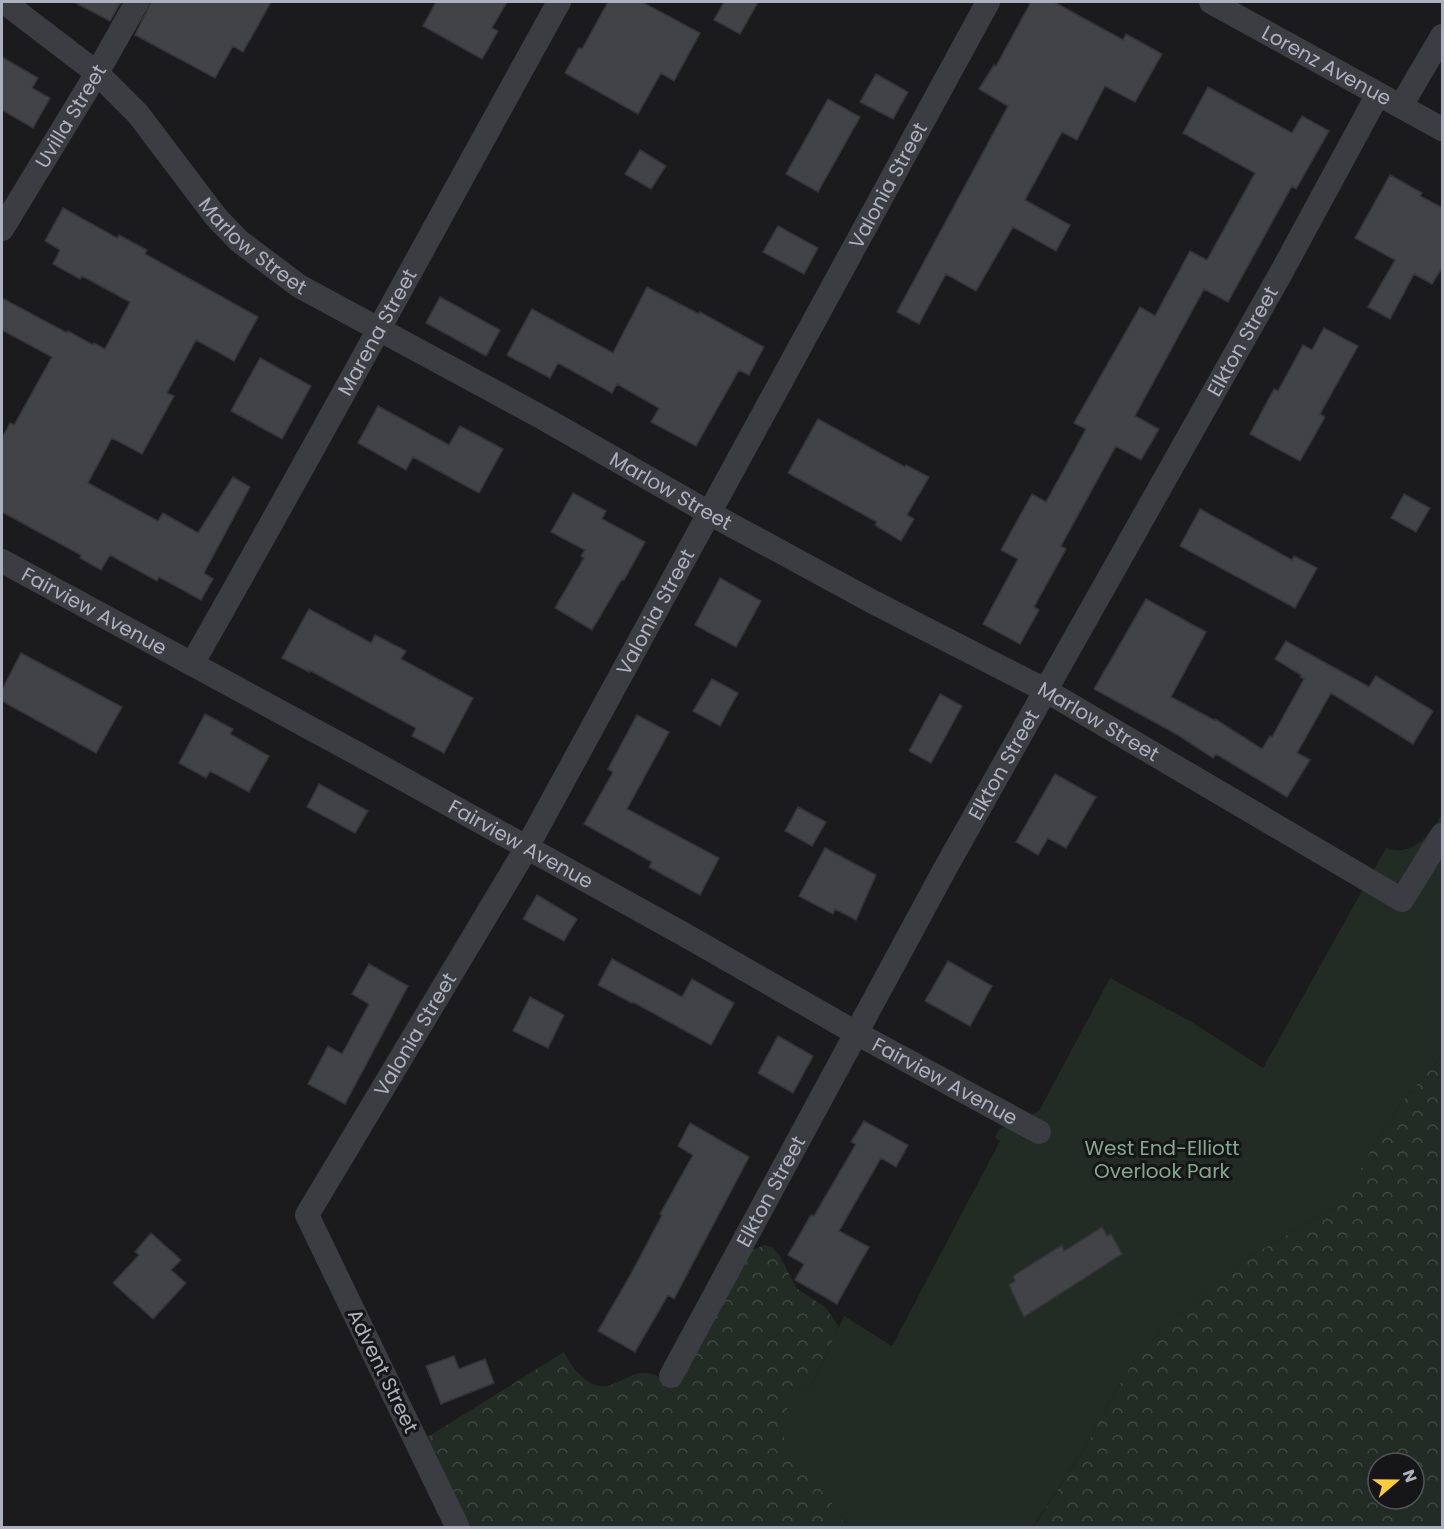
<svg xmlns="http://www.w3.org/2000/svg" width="1444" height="1529" viewBox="0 0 1444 1529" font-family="Poppins,sans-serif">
	<defs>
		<pattern id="forest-crowns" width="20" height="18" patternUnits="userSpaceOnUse" patternTransform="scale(1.5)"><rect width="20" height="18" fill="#222c24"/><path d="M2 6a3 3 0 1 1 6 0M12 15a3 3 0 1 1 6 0" fill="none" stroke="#3f4842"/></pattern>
	</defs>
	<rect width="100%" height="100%" fill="#1b1b1d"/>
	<!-- forest -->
	<path fill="url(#forest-crowns)" fill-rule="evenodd" d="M1442,1056V1527L1033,1528L1088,1442L1116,1390L1134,1361L1167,1323L1247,1258L1336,1206L1348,1192L1373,1146L1404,1099ZM1378,1463H1414V1499H1378Z
		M765,1245L772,1247L780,1256L796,1288L825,1307L839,1327L814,1382L794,1395L837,1509L847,1527H468L426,1438L564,1352C571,1366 587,1389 606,1386C619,1384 629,1374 642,1373C654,1372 668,1381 678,1386L732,1272L748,1252Z"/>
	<!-- park -->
	<path fill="#222c24" d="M1442,814V1056L1404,1099L1373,1146L1348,1193L1336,1206L1247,1258L1167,1323L1134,1361L1116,1390L1088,1442L1033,1527H847L837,1509L790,1453L784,1436L782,1419L794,1395L814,1382L844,1316L892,1346L1000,1141L995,1137L1000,1129L1039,1111L1110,978L1190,1021L1263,1068L1386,848C1413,857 1429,836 1442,814Z"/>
	<!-- building -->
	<path fill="#424347" stroke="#353539" stroke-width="1.5" d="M74,2H121L110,21Z
		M151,2H271L243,52L233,46L215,78L135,35Z
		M436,2H507L492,28L498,31L482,59L423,26Z
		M608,2H642L700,33L674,81L661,73L638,114L565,73L579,48L582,49Z
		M724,2H758L740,34L714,20Z
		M1031,2H1054L1123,40L1126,34L1162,54L1135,102L1105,86L1077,140L1062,132L1025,200L1070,225L1056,251L1013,227L976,291L946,274L919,324L897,312L1008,106L979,89L994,65L996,66Z
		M2,57L38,78L32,88L50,98L33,128L2,110Z
		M876,74L908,92L893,119L860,102Z
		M1208,87L1292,133L1302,116L1329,131L1296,189L1292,186L1228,302L1204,289L1135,416L1159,429L1141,460L1116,446L1061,546L1066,549L1034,607L1039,610L1020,644L983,624L1018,559L1001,550L1032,494L1046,502L1086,429L1074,423L1140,307L1155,316L1190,251L1207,260L1255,173L1183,133Z
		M828,99L860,117L818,192L786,174Z
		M640,150L666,166L651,189L625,174Z
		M1390,175L1422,193L1420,196L1443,208V266L1432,284L1414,274L1390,319L1368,307L1395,260L1355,238Z
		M63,208L117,238L119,235L147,250L145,254L258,317L234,361L196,340L167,393L174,396L142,454L112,438L88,483L158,521L163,513L198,533L233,477L250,487L204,573L213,579L201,600L159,577L157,581L110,555L101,570L80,558L81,555L2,512V438L10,423L14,425L52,357L2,330V298L67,333L68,331L93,345L94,343L105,349L130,302L82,276L80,279L53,264L60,250L45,241Z
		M778,226L818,248L804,274L763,252Z
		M647,287L699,314L700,312L764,347L749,375L739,370L696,446L651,422L659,408L617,384L612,393L558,363L550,378L507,355L532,309L613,353Z
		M440,297L500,330L486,356L426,323Z
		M1324,328L1358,346L1320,414L1325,417L1300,461L1250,434L1274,389L1278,391L1303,345L1312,350Z
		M260,358L311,386L282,439L231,411Z
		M378,406L449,445L460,426L503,449L479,493L413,457L406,470L358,443Z
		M818,419L905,467L906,465L929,477L907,515L914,519L901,541L875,525L877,522L788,473Z
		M573,493L606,511L602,519L645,542L624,580L622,579L592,630L555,608L584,558L581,556L585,550L551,532Z
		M1404,494L1430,508L1416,532L1391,518Z
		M1200,509L1292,560L1294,556L1317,568L1295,608L1180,546Z
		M720,578L761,601L736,647L695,625Z
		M1146,599L1206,632L1171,697L1214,720L1215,719L1262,749L1270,736L1272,737L1304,679L1300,677L1301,675L1275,659L1286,641L1369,687L1376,676L1433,711L1413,744L1331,693L1297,753L1310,760L1287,797L1216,754L1213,758L1178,735L1094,689Z
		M309,609L371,643L375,635L406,651L401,659L473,698L444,753L412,736L416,728L309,670V672L282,658Z
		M21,653L122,707L96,753L2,701V690Z
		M712,679L738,693L720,726L693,711Z
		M940,694L962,706L931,763L909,751Z
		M205,714L233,729L230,734L269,756L249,792L210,771L206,778L179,763Z
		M637,715L669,732L627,809L719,858L700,895L649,867L652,862L584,824L613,772L608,769Z
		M1055,774L1096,797L1066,848L1048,838L1038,855L1016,842Z
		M319,784L368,811L355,833L307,807Z
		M798,807L826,822L812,846L785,831Z
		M825,848L876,875L856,920L835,909L833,914L799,896Z
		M537,895L577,919L564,941L523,919Z
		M612,959L682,997L692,979L734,1003L711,1045L633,1002L632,1003L598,985Z
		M948,961L992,986L970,1026L925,1001Z
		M369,964L408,986L345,1104L308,1084L328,1046L342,1054L369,1004L352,994Z
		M530,997L564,1015L548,1048L513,1031Z
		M778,1036L813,1056L793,1093L758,1073Z
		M864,1121L908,1145L896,1167L881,1158L839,1231L869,1247L837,1304L795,1280L804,1264L788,1255L811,1215L814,1216L856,1144L851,1142Z
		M690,1123L749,1157L674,1299L668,1295L635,1352L598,1331L631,1274L662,1215L660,1214L693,1155L678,1146Z
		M1102,1227L1107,1236L1111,1234L1122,1254L1024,1317L1009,1285L1015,1281L1013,1276L1062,1245L1064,1251Z
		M151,1233L181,1260L171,1270L186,1283L153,1319L113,1283L139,1255L135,1252Z
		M454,1356L459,1369L485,1359L494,1383L441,1404L426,1366Z"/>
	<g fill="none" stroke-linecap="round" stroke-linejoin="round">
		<!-- street -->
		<g stroke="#3c3c43" stroke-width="24">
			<path id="s1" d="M4,2L97,73L138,114L216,217L239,241L299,286L543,418L711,514L873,602L1045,690L1402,900L1442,835"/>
			<path id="s2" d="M1211,2L1442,129"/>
			<path d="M1401,106L1442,36"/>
			<path id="s3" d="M2,229L97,73L137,2"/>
			<path id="s4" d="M2,561L358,754L685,935L856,1033L1039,1132"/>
			<path id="s5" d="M192,664C317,445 437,222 559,2"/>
			<path id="s6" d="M671,1376L946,867L1281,273L1378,94"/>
			<path id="s7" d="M458,1528L307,1215L526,849L988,2"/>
		</g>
	</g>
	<g text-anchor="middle" stroke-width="6" stroke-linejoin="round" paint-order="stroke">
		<!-- street labels -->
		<g font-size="20" fill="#adb0bd" stroke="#161618">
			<text dy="7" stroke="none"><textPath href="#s2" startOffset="132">Lorenz Avenue</textPath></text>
			<text dy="7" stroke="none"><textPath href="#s3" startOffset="132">Uvilla Street</textPath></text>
			<text dy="7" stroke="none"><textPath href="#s7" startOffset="1530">Valonia Street</textPath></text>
			<text dy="7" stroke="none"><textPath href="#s1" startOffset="351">Marlow Street</textPath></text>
			<text dy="7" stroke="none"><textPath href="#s5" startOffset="380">Marena Street</textPath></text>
			<text dy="7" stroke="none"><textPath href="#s6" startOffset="1182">Elkton Street</textPath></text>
			<text dy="7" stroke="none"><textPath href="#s1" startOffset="837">Marlow Street</textPath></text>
			<text dy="7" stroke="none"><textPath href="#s4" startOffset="105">Fairview Avenue</textPath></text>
			<text dy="7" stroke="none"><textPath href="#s7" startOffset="1044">Valonia Street</textPath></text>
			<text dy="7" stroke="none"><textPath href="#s1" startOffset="1323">Marlow Street</textPath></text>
			<text dy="7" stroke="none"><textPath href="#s6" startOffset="696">Elkton Street</textPath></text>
			<text dy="7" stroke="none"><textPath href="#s4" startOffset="591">Fairview Avenue</textPath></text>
			<text dy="7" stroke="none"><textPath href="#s7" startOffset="558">Valonia Street</textPath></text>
			<text dy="7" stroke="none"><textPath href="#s4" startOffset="1077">Fairview Avenue</textPath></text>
			<text dy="7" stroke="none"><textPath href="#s6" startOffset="210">Elkton Street</textPath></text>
			<text transform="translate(383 1371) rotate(64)" y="7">Advent Street</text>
		</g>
		<!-- park labels -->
		<g font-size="20" fill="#83a98a" stroke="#161618">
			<text x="1162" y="1155">West End-Elliott<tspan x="1162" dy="23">Overlook Park</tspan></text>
		</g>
	</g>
	<!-- border -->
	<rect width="1444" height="1529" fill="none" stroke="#adb0bd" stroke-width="6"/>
	<!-- north arrow -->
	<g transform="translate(1396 1481) rotate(70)"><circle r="28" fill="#161618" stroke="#52545a" stroke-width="1.5"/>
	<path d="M0-4.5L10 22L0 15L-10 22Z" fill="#facc36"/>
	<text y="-9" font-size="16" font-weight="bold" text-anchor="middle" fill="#adb0bd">N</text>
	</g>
</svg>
